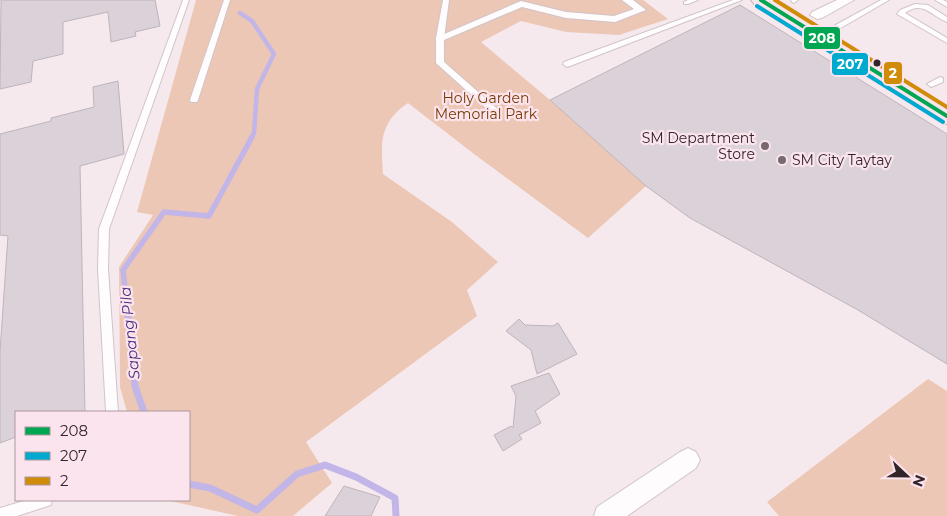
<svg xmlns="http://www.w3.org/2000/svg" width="947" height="516" viewBox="0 0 947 516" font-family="Montserrat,sans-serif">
	<rect width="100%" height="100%" fill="#f6e9ee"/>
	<!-- green -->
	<path fill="#edc7b5" d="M196,0H643L668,19L619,35L566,32L521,21L481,42L550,100L646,186L588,238L474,154L408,103C379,123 381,142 383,174L452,222L498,262L467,290L477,316L306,442L332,483L293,516H238L166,500H189V412H127L120,387L119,267L153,215L137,212Z
		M928,379L947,391V516H779L767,502Z"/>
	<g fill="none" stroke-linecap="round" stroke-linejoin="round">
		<!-- stream-far2 -->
		<path stroke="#c2b5e8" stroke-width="4.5" d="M240,13L252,21L274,54L257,89L254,133L251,138"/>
		<!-- stream-far1 -->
		<path stroke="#c2b5e8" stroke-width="5.5" d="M127,307L123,270L164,212L209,216L252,137"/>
		<!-- stream -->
		<path stroke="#c2b5e8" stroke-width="7" d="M127,306L135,386L144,412
			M189,484L210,488L257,510L297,474L325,465L356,477L395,498L396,516"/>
	</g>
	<!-- building -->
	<path fill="#dbd1d8" stroke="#beb4bb" d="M1,0H155L160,26L135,32L136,36L111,42L108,12L63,22V54L33,61L31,82L0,89Z
		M740,5L947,134V364L858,310L690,218L646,186L550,100Z
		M118,81L124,154L80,166L85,412H16V437L0,443V351L8,236L0,235V134L51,121V118L94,107L93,87Z
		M519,319L525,325L553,326L558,323L577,354L537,374L531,350L506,331Z
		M549,373L560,394L535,411L541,423L519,435L522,439L503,451L494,435L511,426L513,428L516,396L511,386Z
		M344,486L380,497L371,516H325Z"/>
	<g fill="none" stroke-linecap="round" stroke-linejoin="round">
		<defs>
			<path id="service" d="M183,0H189L109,229L108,269L118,412H106L98,269L99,229Z
				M224,0H230L198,100L197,102H191L190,100Z
				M443,0H449L444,38V62L502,113V117H496L436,63V38Z
				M688,0H698L688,4H684V2Z
				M733,0H742L570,66L567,67L563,64L564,62Z
				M791,0H798L794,3L792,2Z
				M881,0H889L839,29H833L832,27Z
				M935,0H943L947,2V7Z
				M915,4L928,5L947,17V22C931,16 923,0 905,13L947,38V43L897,14L900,10Z
				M940,77L943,78V82L931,87L927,84Z
				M27,500H52L51,505L17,516H0V508Z"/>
			<path id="pedestrian" d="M622,0H633L646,10L615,22L566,18L522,7L444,40L440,41L435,38L521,1L566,12L614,16L634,9Z"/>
			<path id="minor" d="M837,0H854L822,18L817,19L810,15L812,12Z
				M688,448L696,452L700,460L696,468L627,516H594L597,507L680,452Z"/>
			<path id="primary" d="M751,0H774L947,105V124L939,122L754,4Z"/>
		</defs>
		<!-- service casing -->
		<use href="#service" stroke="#d0c4c9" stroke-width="2"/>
		<!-- pedestrian casing -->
		<use href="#pedestrian" stroke="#d0c4c9" stroke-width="2"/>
		<!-- minor casing -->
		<use href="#minor" stroke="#d0c4c9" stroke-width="2"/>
		<!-- primary casing -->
		<use href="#primary" stroke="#c1acae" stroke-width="2"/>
		<!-- service -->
		<use href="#service" fill="#fefcfc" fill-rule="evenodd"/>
		<!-- pedestrian -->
		<use href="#pedestrian" fill="#fefcfc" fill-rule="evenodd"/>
		<!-- minor -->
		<use href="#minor" fill="#fefcfc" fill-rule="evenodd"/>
		<!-- primary -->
		<use href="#primary" fill="#f3e9e9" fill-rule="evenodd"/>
		<defs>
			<path id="bus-1" d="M761,0L947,116"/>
			<path id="bus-2" d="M757,6L943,122"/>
			<path id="bus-3" d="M775,0L947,107"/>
		</defs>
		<!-- bus-1 casing -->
		<use href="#bus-1" stroke="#fbe4ed" stroke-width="7"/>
		<!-- bus-2 casing -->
		<use href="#bus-2" stroke="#fbe4ed" stroke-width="7"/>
		<!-- bus-3 casing -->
		<use href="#bus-3" stroke="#fbe4ed" stroke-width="7"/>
		<!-- bus-1 -->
		<use href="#bus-1" stroke="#00a651" stroke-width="4"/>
		<!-- bus-2 -->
		<use href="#bus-2" stroke="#00a9ce" stroke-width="4"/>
		<!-- bus-3 -->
		<use href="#bus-3" stroke="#d08c08" stroke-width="4"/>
	</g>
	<!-- markers -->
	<circle fill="#32252a" stroke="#fbe4ed" stroke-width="2" cx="877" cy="63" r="4.5"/>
	<g fill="#776a6f" stroke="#fbe4ed" stroke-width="2">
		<circle cx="765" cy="146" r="5"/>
		<circle cx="782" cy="160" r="5"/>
	</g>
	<g text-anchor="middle" stroke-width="4.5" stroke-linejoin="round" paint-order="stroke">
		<!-- park labels -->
		<g font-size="14" fill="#783a00" stroke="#fbe4ed">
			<text x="486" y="103">Holy Garden<tspan x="486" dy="16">Memorial Park</tspan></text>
		</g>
		<!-- poi labels -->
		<g font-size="14" fill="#32252a" stroke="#fbe4ed" text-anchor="end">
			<text x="755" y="143">SM Department<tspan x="755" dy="16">Store</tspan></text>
			<text x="792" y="165" text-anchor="start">SM City Taytay</text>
		</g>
		<!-- water labels -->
		<g font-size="15" font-style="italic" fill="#442c7e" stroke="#fbe4ed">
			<text transform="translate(130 333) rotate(-96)" y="5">Sapang Pila</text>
		</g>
	</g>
	<g stroke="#fbe4ed" stroke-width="2">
		<rect x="803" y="26" width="38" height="24" rx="5" fill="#00a651"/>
		<rect x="831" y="52" width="38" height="24" rx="5" fill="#00a9ce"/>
		<rect x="883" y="61" width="20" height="24" rx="5" fill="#d08c08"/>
	</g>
	<g font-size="14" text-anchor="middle" font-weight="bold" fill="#fff">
		<text x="822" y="43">208</text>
		<text x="850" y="69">207</text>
		<text x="893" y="78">2</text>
	</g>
	<!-- legend -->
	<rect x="15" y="411" width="175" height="90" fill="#fbe4ed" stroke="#ab989f"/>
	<rect x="25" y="427" width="25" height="8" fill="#00a651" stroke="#ab989f"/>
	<text x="60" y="436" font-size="15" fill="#32252a">208</text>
	<rect x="25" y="452" width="25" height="8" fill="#00a9ce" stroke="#ab989f"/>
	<text x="60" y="461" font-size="15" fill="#32252a">207</text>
	<rect x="25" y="477" width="25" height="8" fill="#d08c08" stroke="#ab989f"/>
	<text x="60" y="486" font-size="15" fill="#32252a">2</text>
	<!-- north arrow -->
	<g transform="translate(907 476) rotate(112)" stroke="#fbe4ed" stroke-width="4" paint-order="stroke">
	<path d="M0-4L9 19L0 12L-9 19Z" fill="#32252a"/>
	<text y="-8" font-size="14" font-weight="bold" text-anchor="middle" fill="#32252a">N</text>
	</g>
</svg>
